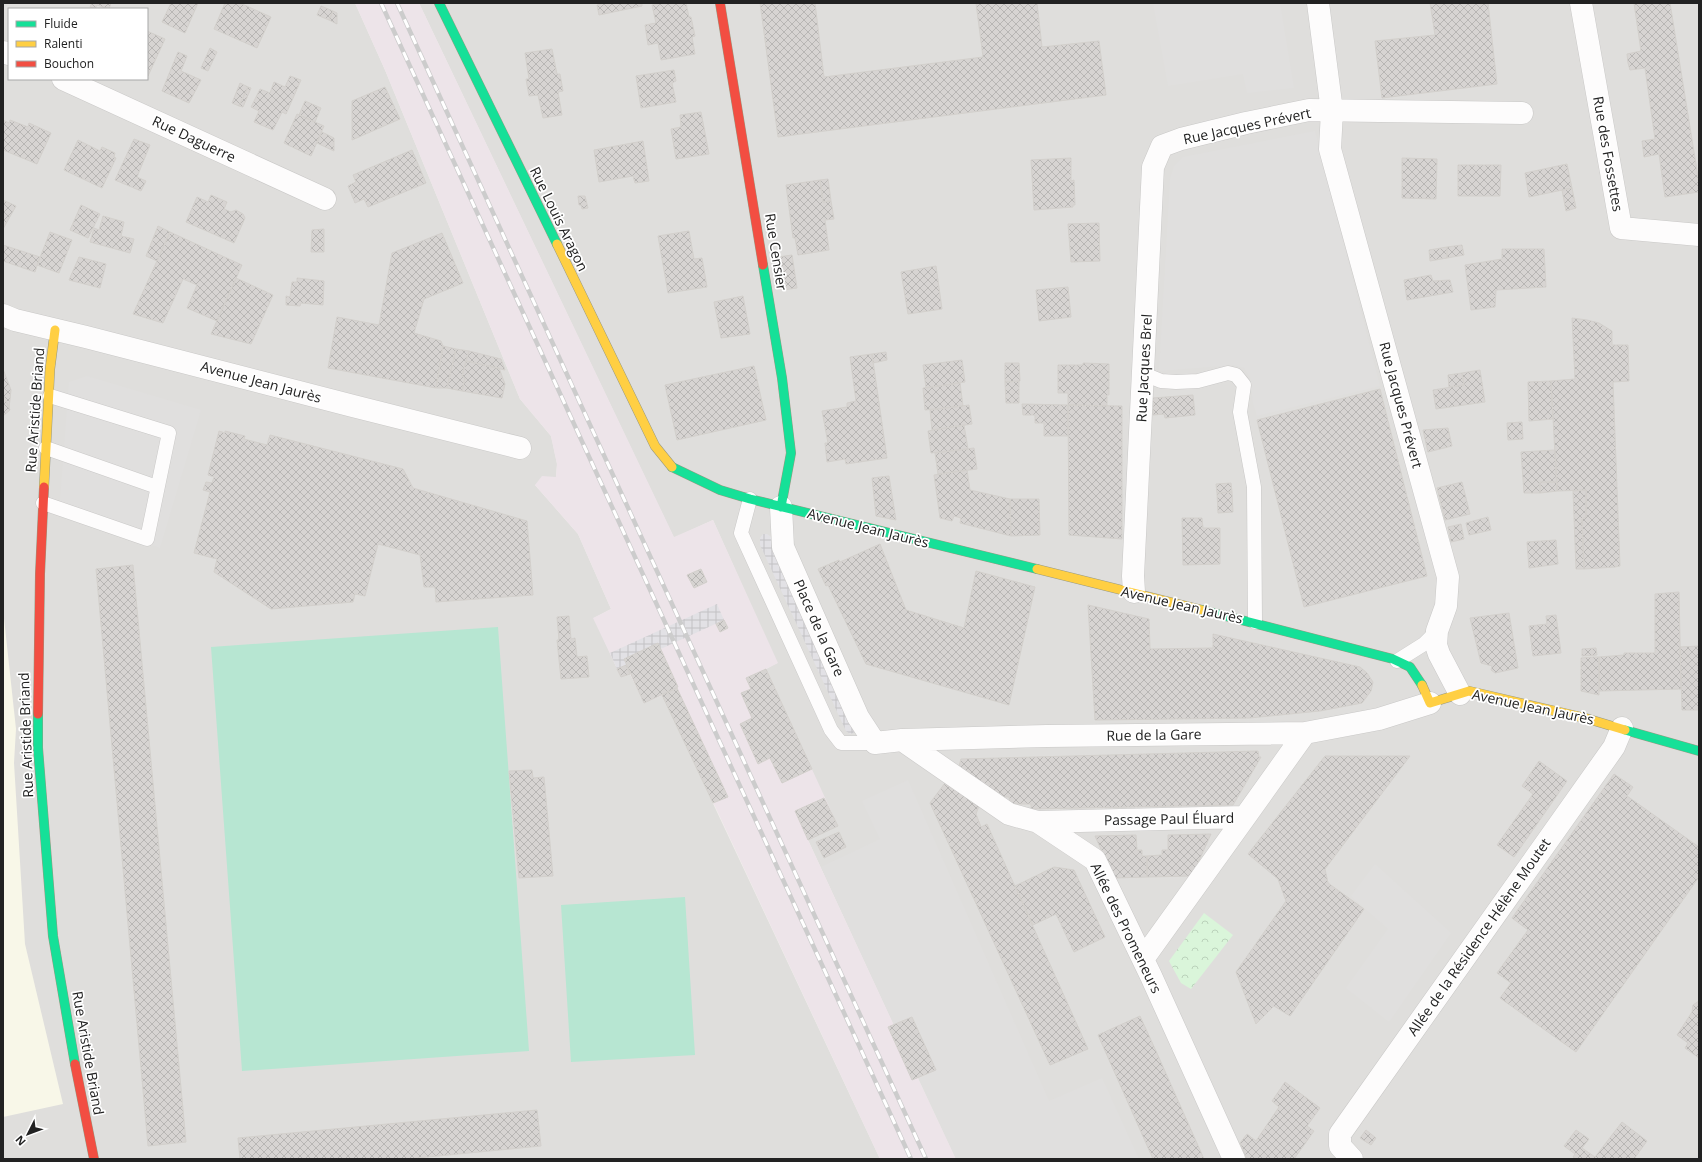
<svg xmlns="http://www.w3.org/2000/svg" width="1702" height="1162" viewBox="0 0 1702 1162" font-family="'Open Sans',sans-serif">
	<defs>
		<pattern id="park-crowns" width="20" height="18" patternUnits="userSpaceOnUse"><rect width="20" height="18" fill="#daf5da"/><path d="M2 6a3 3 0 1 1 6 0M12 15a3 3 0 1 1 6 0" fill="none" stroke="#bbd2bb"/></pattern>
		<pattern id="plaza-grid" width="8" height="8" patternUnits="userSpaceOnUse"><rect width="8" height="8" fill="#e2e1e5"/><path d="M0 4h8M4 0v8" fill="none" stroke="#c2c1c4"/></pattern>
		<pattern id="building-cross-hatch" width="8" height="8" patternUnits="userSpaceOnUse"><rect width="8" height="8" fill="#d7d4d2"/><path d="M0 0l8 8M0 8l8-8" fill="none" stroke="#b8b6b4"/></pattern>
	</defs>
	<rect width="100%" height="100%" fill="#f0eeeb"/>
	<!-- residential -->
	<path fill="#dfdedc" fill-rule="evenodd" d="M3,3H355L385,70L520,399L551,436L557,464L556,477L535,485L578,534L611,609L594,618L621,677L630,674L644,702L662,695L880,1159H3ZM9,9H147V79H9Z
		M419,3H1699V1159H956L808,840L837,826L766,669L777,663L713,520L674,538Z"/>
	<!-- industrial -->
	<path fill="#ede4e9" d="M355,3H419L674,537L713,520L778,663L766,669L838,826L808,840L894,1025L912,1017L936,1070L918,1078L956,1159H880L663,695L644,703L630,674L621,677L593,618L611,609L578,534L535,485L542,476L556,477L557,464L551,436L520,399L385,70Z"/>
	<!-- education -->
	<path fill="#f8f7e8" d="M3,609L16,729L14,763L25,944L63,1104L3,1117Z"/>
	<!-- park -->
	<path fill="url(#park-crowns)" d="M1204,913L1233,935L1191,989L1181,983L1169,961Z"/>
	<!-- pitch -->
	<path fill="#b7e6d2" d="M498,627L529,1051L242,1071L211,647Z
		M685,897L695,1055L571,1062L561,905Z"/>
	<!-- parking -->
	<path fill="#e0dfde" d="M1153,3H1280L1294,88L1247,93L1243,74L1168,86Z
		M1315,131L1380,386L1257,416L1253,403L1250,377L1244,368L1234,365L1159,371L1170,179L1174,166L1183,157Z
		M87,376L201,410L160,548L59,513L69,382Z
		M908,780L1049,1101L1102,1078L1139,1159H956L918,1078L936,1070L912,1017L894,1025L821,867L880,839L862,801Z
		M1375,864L1451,933L1389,1022L1346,988L1388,929L1351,896Z"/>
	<!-- plaza -->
	<path fill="url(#plaza-grid)" d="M763,534H767L770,536L855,732L853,733L850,734L846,731L760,545V538Z
		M717,604L724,620L617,669L610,653Z"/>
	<!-- building -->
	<path fill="url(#building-cross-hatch)" stroke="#d3d0cc" d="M92,3H111L109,9L97,5L95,9H94L90,7Z
		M171,3H198L185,33L162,22Z
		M225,3H240L271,17L257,48L214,29Z
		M605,3H642V6L599,15L597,5Z
		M663,3H686L689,17H691L695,36L692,37L695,54L661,60L658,43L648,45L645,25L656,23L652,5Z
		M760,3H815L824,77L983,57L976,3H1037L1042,47L1099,41L1106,95L778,137Z
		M1430,3H1488L1497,84L1382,98L1375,41L1435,35Z
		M1634,3H1670L1699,183V192L1665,197L1659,154L1644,157L1642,141L1655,139L1645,68L1630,70L1628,63L1627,54L1641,51Z
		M321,6L333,11L329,20L317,15Z
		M333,11L337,13V24L329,20Z
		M147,31L165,39L148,76H147Z
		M210,48L217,52L208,71L201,68Z
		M552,49L557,74H560L563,91L558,92L562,115L543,118L538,95L529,96L526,79H529L525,53Z
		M178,52L187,56L181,71L201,80L189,103L162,91Z
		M674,70L676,81L672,83L676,102L641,108L636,76Z
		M290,76L301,80L286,114L282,112L273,130L254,122L259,111L251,107L260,89L270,93L274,82L285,87Z
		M240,83L248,87L239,106L232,103Z
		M248,87L251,88L243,107L239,106Z
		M385,87L400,119L352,140V101Z
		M305,101L321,108L315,122L299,115Z
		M701,112L709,154L676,159L671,129L681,127L680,115Z
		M297,114L324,126L311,156L284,143Z
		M3,120L9,123L10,120L28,127L29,123L51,133L37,164L3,150Z
		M322,132L334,138V151L317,143Z
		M134,139L150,145L137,177L146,181L141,191L115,180Z
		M78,140L100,151L102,147L115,153L114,157L116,158L102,188L64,170Z
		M643,141L649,181L635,183L633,176L599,182L594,150Z
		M412,150L426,183L368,207L364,199L355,203L348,186L356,182L353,175Z
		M1071,158V181L1074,180L1075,205H1073V207L1034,210L1031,160Z
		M1402,158L1437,159L1436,199L1402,198Z
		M1567,164L1572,188L1529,197L1525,173Z
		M1458,165H1501L1500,196H1458Z
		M828,179L831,201L823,202L820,180Z
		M820,180L823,202L831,201L834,219L825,220L829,250L798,255L795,238H793L786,185Z
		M1572,188L1576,208L1566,211L1562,190Z
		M211,195L227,202L224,209L231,212L236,210L243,214L245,218L234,243L186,222L197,197L208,202Z
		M578,196H585L588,208L582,209L581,205H579Z
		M3,200L16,206L3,229Z
		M81,205L100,214L88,238L70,230Z
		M103,216L124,222L121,236L134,239L130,253L90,242L94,228L99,230Z
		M1099,223L1100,261L1071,262L1068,224Z
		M158,226L170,232L157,261L146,256Z
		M324,229V252H311L312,230Z
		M689,231L694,259L702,258L707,287L668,293L658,236Z
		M50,232L72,240L59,273L37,265Z
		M170,232L242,265L217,321L187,308L197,285L183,279L163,323L133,314Z
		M442,233L463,283L424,299L414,333L441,341L443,346L436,388L328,368L337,317L379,325L392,253Z
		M3,245L40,257L35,272L3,261Z
		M1462,245L1464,255L1447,258V247Z
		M1447,247V258L1430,261L1429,250Z
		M1502,249H1544L1546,287L1496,290L1495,307L1471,310L1465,265L1502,259Z
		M792,255L797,288L783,290L778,257Z
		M79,257L106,264L100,288L69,280Z
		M936,266L942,309L908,314L901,272Z
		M1431,275L1433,281L1450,280L1453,292L1407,300L1404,280Z
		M236,278L273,295L251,344L211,334Z
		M297,278L324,281L323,305L301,303L300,306L286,305V296L290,297L292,282H297Z
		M1068,287L1071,317L1039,321L1036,290Z
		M743,296L750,334L721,338L714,302Z
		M1572,318L1587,320L1599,323L1612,331V345H1628L1629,381L1613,382L1620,566L1615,567L1584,569L1582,519L1586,517V490L1557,491L1551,381L1575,379Z
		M443,346L456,349L447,388H436Z
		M456,349L469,351L462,376L465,378L462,391L447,388Z
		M469,351L501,359L505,370L466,361Z
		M886,352L887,360L873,363L872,354Z
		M872,354L887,458L846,464L845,459L827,462L825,443H828L822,411L847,407V403L856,401L850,357Z
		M962,360L965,382L926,388L923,365Z
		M466,361L499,368L505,384L502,398L462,391L465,378L462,376Z
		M1005,363H1019L1020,381L1005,382Z
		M1083,363L1109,364V395H1107V406L1068,405V393H1058V365H1083Z
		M754,366L766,420L677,440L665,385Z
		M3,369L11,390L9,408L3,395Z
		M1480,370L1485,402L1436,409L1433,390L1464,385L1462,373Z
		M1462,373L1464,385L1449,387L1448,375Z
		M1019,381V403H1006L1005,382Z
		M1551,381L1553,419L1529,421L1528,382Z
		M960,383L963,406L925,410L923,388Z
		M1380,389L1427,576L1304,607L1257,420Z
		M1193,395L1195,415L1165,418L1164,414L1153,415V398Z
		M4,396L10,410L3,416V396Z
		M1022,404L1068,405V436H1044V423H1035V415H1023Z
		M969,405L972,424L932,430L930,410Z
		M1068,405L1122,406V539L1069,535Z
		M1522,422L1523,439L1508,440L1507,423Z
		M964,425L968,449L931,453L928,431Z
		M1448,428L1452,446L1428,452L1423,430Z
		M219,431L225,433V431L245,436L244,439L267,445L270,435L403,469L413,488L527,521L533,595L436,602L435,587H424L420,555L378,544L365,596L355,594L353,602L271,609L214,572L217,559L194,553L210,492L203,490L206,482L212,483L214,477L208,475Z
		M974,448L977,469L938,474L935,453Z
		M1555,450L1557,482H1540V493H1524L1521,452Z
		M967,470L970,490L1010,499L1011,536L960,523L961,518L954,516L952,521L940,518L934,475Z
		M889,476L896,520L876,516L872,478Z
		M1462,482L1470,514L1445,520L1437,488Z
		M1540,482H1557V491L1540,493Z
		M1231,483L1232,492L1217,493L1216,484Z
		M1586,490V517L1582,519L1584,569H1576L1573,491Z
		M1232,492L1233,512L1218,513L1217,493Z
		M1010,499H1039L1040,535L1011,536Z
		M1488,517L1491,530L1469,535L1466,523Z
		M1182,518H1202L1203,528H1220V564L1183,565Z
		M1461,524L1464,539L1451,542L1448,527Z
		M1556,540L1558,564L1529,568L1527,542Z
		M880,544L906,610L964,628L976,571L1035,587L1009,705L866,664L828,585L826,586L818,569L839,560L840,562Z
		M133,565L186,1142L148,1146L96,569Z
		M701,569L707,582L694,588L687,575Z
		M1679,592L1681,689L1599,691V657L1624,655V653H1655V594Z
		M1088,605L1149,619L1150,649L1213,648V634L1360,667L1367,673L1373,682L1371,691L1362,703L1320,711L1250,718L1095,720Z
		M1509,613L1518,668L1495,673L1491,670L1492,666L1481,663L1470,618Z
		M1556,615L1561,653L1533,656L1529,626L1547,624L1546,616Z
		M569,616L571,639L575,638L577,657L587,656L589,677L561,679L557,640H559L557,617Z
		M724,620L728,628L720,632L716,624Z
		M658,643L678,687L644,703L624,659Z
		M1699,646V710H1682L1680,647Z
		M1596,648L1597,655L1582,656V649Z
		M1593,657H1599V695L1581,691V658Z
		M626,665L630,674L621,677L617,669Z
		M766,669L812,769L782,783L770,758L758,764L740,724L752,718L741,693L751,689L746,678Z
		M677,688L728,797L713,803L662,695Z
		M1258,751L1259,757H1261L1233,805L1031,809V804H1010L1009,797H997L957,773L961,759Z
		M1325,756H1410L1325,869L1328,883L1364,909L1290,1016L1274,1006L1256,1024L1236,972L1286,901L1278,879L1248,854Z
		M1539,761L1567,781L1514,857L1497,845L1533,794L1522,786Z
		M532,770L533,778L544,777L553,876L519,878L509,771Z
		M1614,774L1633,787L1627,796L1699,847V877L1576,1052L1500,998L1511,983L1497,973L1528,930L1512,918Z
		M948,779L980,803L976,814L981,827L987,824L1088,1049L1050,1065L930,803Z
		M824,798L838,826L808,840L795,811Z
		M839,832L846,847L824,858L816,842Z
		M1211,834L1192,876L1147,877V856L1162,855V850H1168V835Z
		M1136,835L1137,850H1142V856H1147V877L1114,878L1095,836Z
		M1054,867L1074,870L1105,937L1074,952L1056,914L1033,925L1015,886Z
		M1699,1001V1058L1685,1048L1688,1043L1677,1035L1692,1012L1693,1005Z
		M1140,1016L1156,1051L1204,1159H1153L1098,1035Z
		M912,1017L936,1070L912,1080L888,1027Z
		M1285,1082L1320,1108L1307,1126L1314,1131L1294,1159H1247L1240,1143L1247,1134L1256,1141L1279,1107L1272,1101Z
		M537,1110L541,1146L407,1159H240L238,1138Z
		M1622,1122L1647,1141L1634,1159H1576L1573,1157L1575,1154L1564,1146L1576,1130L1589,1139L1582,1148L1595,1157Z
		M1366,1130L1376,1138L1371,1145L1360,1138Z"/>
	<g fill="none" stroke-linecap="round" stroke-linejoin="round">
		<defs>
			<path id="lane" d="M1144,374L1161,381L1176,382L1198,381L1228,373L1236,375L1244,385L1240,412L1254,487L1255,622
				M46,448L157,487
				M750,499L741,533L831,730L841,743H875
				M43,503L147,539L169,433L50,396
				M1397,661L1424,644L1437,631"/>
			<path id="street" d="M1318,3L1332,111L1330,149L1448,577L1446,606L1437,631L1436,645L1439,654L1460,694
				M1581,3L1621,228L1699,235
				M3,52L9,54
				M63,79L325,199
				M3,315L15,320L86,337L353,406L520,448
				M781,507L783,547L858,717L875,743L902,740L1047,736L1305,733L1379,719L1430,703
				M1134,592L1133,576L1153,167L1162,146L1181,139L1246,123L1309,110L1522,113
				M902,740L1009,814L1038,822L1095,860L1151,976L1234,1159
				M1038,822L1245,817L1305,733
				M1143,959L1245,817
				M1352,1159L1340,1146V1134L1614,747L1622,728"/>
			<path id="fast" d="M439,3L557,244
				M763,265L782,378L791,453L781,507
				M672,467L720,490L750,499L1037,569
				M1202,610L1393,659L1410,667L1422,685
				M38,714V748L53,936L75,1064
				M1625,730L1699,751"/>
			<path id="slow" d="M557,244L655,446L672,467
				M44,487L50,369L55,330
				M1037,569L1202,610
				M1422,685L1430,703L1469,691L1585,718L1625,730"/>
			<path id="jam" d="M720,3L763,265
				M38,714L40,574L44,487
				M75,1064L94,1159"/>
		</defs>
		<!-- lane casing -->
		<use href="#lane" stroke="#c9c8c7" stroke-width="15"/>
		<!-- street casing -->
		<use href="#street" stroke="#c9c8c7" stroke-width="23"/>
		<!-- fast casing -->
		<use href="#fast" stroke="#999a82" stroke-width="10"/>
		<!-- slow casing -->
		<use href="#slow" stroke="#999a82" stroke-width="10"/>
		<!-- jam casing -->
		<use href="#jam" stroke="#999a82" stroke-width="10"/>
		<!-- lane -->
		<use href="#lane" stroke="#fdfcfc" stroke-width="14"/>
		<!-- street -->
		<use href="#street" stroke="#fdfcfc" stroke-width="22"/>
		<!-- fast -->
		<use href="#fast" stroke="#16e098" stroke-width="9"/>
		<!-- slow -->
		<use href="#slow" stroke="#ffcf43" stroke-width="9"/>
		<!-- jam -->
		<use href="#jam" stroke="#f24e42" stroke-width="9"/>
		<defs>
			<path id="rail" d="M381,3L911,1159
				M397,3L926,1159"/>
		</defs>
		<!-- rail casing -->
		<use href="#rail" stroke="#ccc" stroke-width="4.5"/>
		<!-- rail -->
		<use href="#rail" stroke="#fff" stroke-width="3" stroke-dasharray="9" stroke-linecap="butt"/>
	</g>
	<g text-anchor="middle" stroke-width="3.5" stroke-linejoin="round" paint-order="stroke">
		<!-- street labels -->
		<g font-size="14" fill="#222" stroke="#fff">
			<text transform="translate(1247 126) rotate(-12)" y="5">Rue Jacques Prévert</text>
			<text transform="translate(194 139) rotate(25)" y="5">Rue Daguerre</text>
			<text transform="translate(1608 154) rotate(80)" y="5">Rue des Fossettes</text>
			<text transform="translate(559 219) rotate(64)" y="5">Rue Louis Aragon</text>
			<text transform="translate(776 252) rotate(81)" y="5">Rue Censier</text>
			<text transform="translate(1144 368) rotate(-87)" y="5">Rue Jacques Brel</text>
			<text transform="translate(261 382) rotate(15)" y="5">Avenue Jean Jaurès</text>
			<text transform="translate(1401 405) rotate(75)" y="5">Rue Jacques Prévert</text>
			<text transform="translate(35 410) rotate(-86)" y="5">Rue Aristide Briand</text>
			<text transform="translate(868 528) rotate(14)" y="5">Avenue Jean Jaurès</text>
			<text transform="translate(1182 605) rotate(13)" y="5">Avenue Jean Jaurès</text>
			<text transform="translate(819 628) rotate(66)" y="5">Place de la Gare</text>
			<text transform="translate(1533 707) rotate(12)" y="5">Avenue Jean Jaurès</text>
			<text transform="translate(26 735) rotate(-92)" y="5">Rue Aristide Briand</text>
			<text transform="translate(1154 735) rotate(-1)" y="5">Rue de la Gare</text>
			<text transform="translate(1169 819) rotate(-1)" y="5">Passage Paul Éluard</text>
			<text transform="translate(1126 928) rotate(64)" y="5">Allée des Promeneurs</text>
			<text transform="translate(1479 937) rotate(-55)" y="5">Allée de la Résidence Hélène Moutet</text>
			<text transform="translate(88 1053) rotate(80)" y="5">Rue Aristide Briand</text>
		</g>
	</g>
	<!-- border -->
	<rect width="1702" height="1162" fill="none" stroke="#222222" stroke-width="8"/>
	<!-- legend -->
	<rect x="8" y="8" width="140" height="72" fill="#ffffff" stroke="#a7a7a7"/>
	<rect x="16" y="21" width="20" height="6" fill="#16e098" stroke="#a7a7a7"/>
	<text x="44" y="28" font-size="12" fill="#222222">Fluide</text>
	<rect x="16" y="41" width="20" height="6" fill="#ffcf43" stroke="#a7a7a7"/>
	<text x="44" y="48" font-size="12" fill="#222222">Ralenti</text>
	<rect x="16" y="61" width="20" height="6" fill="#f24e42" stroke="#a7a7a7"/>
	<text x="44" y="68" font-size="12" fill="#222222">Bouchon</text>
	<!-- north arrow -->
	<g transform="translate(28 1134) rotate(228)" stroke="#ffffff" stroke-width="3" paint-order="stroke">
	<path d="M0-3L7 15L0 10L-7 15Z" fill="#222222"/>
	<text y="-6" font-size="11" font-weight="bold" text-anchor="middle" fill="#222222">N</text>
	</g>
</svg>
